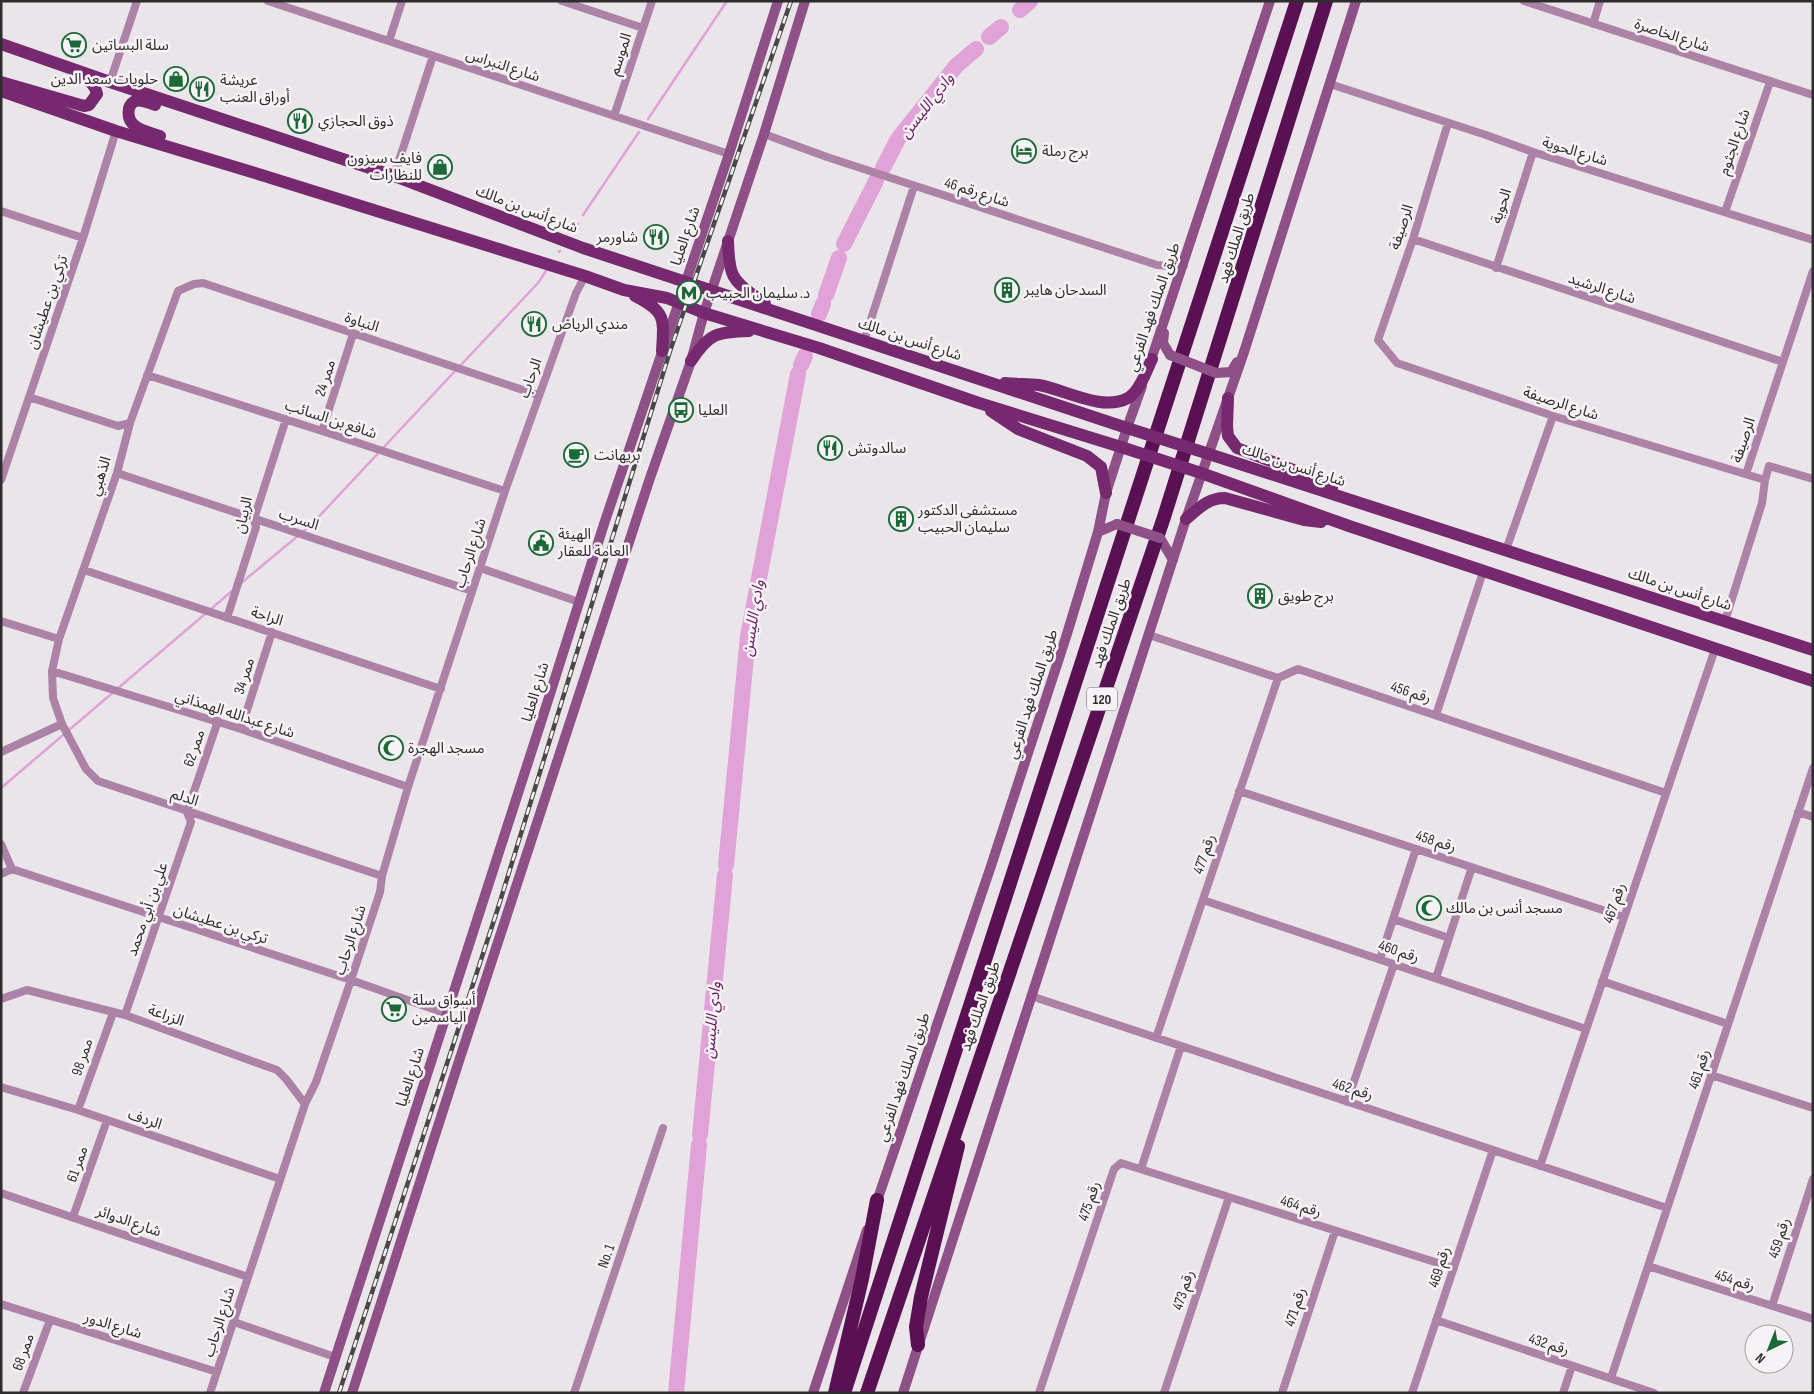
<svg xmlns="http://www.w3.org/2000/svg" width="1814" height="1394" viewBox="0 0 1814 1394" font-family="'Sofia Sans Condensed','Noto Sans Arabic',sans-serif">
	<rect width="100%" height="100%" fill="#e9e5e8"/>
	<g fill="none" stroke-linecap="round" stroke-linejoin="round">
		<!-- stream -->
		<path stroke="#e1a2d8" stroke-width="2.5" d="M648,119L727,1
			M583,215L639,132
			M572,232L578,224
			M559,252L560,251
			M460,366L538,283L546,271
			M240,584L311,525L456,370
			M1,788L232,591"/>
		<!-- river -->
		<path stroke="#e1a2d8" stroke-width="16" d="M1020,10L1030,1
			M989,37L1001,27
			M883,168L898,139L956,66L976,49
			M844,244L876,181
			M826,295L839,258
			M819,314L823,304
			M801,365L805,356
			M726,865L748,636L798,374
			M700,1135L725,875
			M676,1393L699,1145"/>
		<!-- street -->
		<path stroke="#ad82a7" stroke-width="8" d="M268,1L729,154
			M562,1L643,28
			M1524,1L1813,95
			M1593,24L1600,1
			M389,41L402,1
			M110,82L137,1
			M1330,84L1486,135L1533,152L1813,240
			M614,116L652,1
			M1448,123L1413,239L1378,340L1397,363L1553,416L1765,480
			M764,134L827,157L1157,265L1169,266L1184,265
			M394,176L433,56
			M1,211L83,238
			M1725,212L1770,82
			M1413,239L1783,362
			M1496,268L1533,152
			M864,341L914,186
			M147,375L322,431L505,491
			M29,397L118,426L130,423
			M322,431L353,334
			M117,473L472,591
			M1746,474L1813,271
			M1,480L83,238L116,131
			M1506,550L1553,416
			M480,568L579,602
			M84,570L441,689
			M227,618L256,527L254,519L286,419
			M1,621L59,639
			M1725,621L1762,503L1765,480L1769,466L1813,479
			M1149,635L1278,678L1298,669L1666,793
			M52,671L241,729L408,787
			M1436,715L1483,572
			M241,729L272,632
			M1,752L62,724
			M1239,791L1624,917
			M1798,812L1813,817
			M1,844L12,869L351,980L447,1014
			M1,874L12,869
			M382,876L98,781L86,769L62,724L53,698L52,671L59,639L117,473L130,423L178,291L194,284L203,283L538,395
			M1203,900L1586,1029
			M1393,919L1449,938
			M1380,959L1416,849
			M1436,978L1472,867
			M1602,981L1728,1024
			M1031,996L1667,1208
			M1,999L27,990L125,1015L277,1070L286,1079L305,1104
			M125,1015L191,822L187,812L218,721
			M1156,1038L1278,678
			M1711,1075L1813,1108
			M1,1087L78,1110L280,1179
			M1347,1102L1394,964
			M78,1110L113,1013
			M1540,1166L1715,649
			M1141,1169L1181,1046
			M1,1193L248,1277
			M73,1217L107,1120
			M1648,1266L1813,1319
			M1,1304L217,1372
			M1772,1306L1813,1179
			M1436,1320L1654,1393
			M234,1322L335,1357
			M1611,1378L1813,768
			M23,1393L50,1320
			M210,1393L305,1104L316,1082L351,980L380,892L382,876L408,787L505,491L576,293L585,276
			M574,1393L663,1128
			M1039,1393L1114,1169L1121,1163L1454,1268
			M1164,1393L1229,1197
			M1282,1393L1335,1231
			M1412,1393L1493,1150
			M1563,1393L1572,1366"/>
		<!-- secondary -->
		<path stroke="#8e5087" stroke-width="10" d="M1164,333L1163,343L1170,355
			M1149,366L1270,1
			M1216,373L1231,372L1237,362
			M1098,532L1117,524
			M1160,538L1173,560
			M875,1207L990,869L1066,637L1098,532L1106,493L1127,428L1142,386
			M324,1393L543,716L604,524L729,154L778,1
			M352,1393L459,1061L650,478L691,361L704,313L764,134L805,1
			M813,1393L867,1230
			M903,1393L1186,519L1244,352L1356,1"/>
		<!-- primary -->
		<path stroke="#76296f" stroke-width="12" d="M1,44L110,82L394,176L583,248L1127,428
			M1,82L84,106L89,105L97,94C95,84 90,82 81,77
			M1,91L116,131L255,173L585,276L624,290L667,298L704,313L819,348L979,403L1121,447
			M155,105C150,103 141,99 135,101C126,106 127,119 134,125C140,131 152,133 160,136
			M728,241C729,282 734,280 765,304
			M635,296C666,312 664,318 662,351
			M691,361C709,333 717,332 749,331
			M1005,383C1016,384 1028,384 1039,385C1066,390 1103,412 1128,398C1140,391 1146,371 1152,359
			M1228,398L1227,426L1228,436L1237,448L1309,476L1332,488
			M991,411L1018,429L1087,456L1101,467L1106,493
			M1209,454L1813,650
			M1201,473L1349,526L1813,681
			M1186,519C1199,508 1208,498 1225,498L1304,520L1321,522"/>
		<!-- highway -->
		<path stroke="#591154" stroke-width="14" d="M918,1345L916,1327L921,1297L958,1146
			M835,1393L862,1279L877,1200
			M844,1393L1297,1
			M867,1393L1164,517L1326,1"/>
		<defs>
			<path id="rail" d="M339,1393L498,908L670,351L791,1"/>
		</defs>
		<!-- rail casing -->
		<use href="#rail" stroke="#494849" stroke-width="4.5"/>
		<!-- rail -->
		<use href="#rail" stroke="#f6f2f5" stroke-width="2.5" stroke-dasharray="8" stroke-linecap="butt"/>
		<!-- secondary-bridge -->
		<path stroke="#8e5087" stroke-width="10" d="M1170,355L1216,373
			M1117,524L1160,538"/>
		<!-- primary-bridge -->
		<path stroke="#76296f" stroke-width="12" d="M1127,428L1209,454
			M1121,447L1201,473"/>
	</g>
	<!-- icons -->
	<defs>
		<symbol id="supermarket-ring" viewBox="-11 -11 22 22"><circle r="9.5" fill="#f6f2f5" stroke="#1c6938" stroke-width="1.5"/><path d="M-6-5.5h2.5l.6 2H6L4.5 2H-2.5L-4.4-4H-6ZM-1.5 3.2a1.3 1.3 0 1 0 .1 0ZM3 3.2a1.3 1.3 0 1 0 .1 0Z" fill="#1c6938"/></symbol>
		<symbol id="shop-ring" viewBox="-11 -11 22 22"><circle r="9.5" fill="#f6f2f5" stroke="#1c6938" stroke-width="1.5"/><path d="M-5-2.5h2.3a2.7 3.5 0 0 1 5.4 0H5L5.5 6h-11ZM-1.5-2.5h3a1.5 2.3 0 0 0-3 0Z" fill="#1c6938"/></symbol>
		<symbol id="restaurant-ring" viewBox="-11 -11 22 22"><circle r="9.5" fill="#f6f2f5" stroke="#1c6938" stroke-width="1.5"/><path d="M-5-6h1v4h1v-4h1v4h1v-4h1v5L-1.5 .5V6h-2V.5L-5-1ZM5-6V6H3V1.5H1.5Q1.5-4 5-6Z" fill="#1c6938"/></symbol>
		<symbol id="hotel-ring" viewBox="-11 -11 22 22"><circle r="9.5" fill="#f6f2f5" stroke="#1c6938" stroke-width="1.5"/><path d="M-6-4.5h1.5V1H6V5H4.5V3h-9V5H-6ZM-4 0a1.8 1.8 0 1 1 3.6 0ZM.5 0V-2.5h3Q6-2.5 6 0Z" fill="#1c6938"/></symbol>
		<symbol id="building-ring" viewBox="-11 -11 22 22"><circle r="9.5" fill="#f6f2f5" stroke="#1c6938" stroke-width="1.5"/><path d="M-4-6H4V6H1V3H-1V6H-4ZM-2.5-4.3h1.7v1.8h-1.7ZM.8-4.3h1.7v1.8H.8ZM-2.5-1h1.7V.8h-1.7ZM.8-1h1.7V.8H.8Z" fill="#1c6938"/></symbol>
		<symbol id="metro-ring" viewBox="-11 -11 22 22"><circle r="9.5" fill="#f6f2f5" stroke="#1c6938" stroke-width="1.5"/><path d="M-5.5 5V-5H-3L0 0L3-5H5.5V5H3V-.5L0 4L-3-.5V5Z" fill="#1c6938"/></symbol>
		<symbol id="bus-ring" viewBox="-11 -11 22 22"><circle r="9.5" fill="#f6f2f5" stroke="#1c6938" stroke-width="1.5"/><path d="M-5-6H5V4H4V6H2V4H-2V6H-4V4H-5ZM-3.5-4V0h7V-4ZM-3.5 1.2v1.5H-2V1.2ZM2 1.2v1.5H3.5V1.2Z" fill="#1c6938"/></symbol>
		<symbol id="cafe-ring" viewBox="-11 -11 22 22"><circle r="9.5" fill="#f6f2f5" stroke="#1c6938" stroke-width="1.5"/><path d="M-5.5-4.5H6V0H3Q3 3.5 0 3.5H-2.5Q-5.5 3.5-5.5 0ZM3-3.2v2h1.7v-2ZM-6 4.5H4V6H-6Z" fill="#1c6938"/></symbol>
		<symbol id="civic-ring" viewBox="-11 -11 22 22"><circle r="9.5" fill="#f6f2f5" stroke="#1c6938" stroke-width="1.5"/><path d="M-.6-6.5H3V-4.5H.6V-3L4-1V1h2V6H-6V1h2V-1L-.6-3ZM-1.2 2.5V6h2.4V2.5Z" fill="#1c6938"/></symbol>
		<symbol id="mosque-ring" viewBox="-11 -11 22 22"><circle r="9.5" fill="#f6f2f5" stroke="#1c6938" stroke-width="1.5"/><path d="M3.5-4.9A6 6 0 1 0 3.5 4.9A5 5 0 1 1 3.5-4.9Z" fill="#1c6938"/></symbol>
	</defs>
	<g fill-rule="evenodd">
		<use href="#supermarket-ring" x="60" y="31" width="28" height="28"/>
		<use href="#shop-ring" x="162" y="65" width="28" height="28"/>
		<use href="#restaurant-ring" x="188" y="75" width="28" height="28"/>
		<use href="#restaurant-ring" x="286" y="107" width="28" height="28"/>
		<use href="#hotel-ring" x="1010" y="137" width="28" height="28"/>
		<use href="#shop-ring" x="426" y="153" width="28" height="28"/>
		<use href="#restaurant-ring" x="642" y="223" width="28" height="28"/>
		<use href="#building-ring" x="993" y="276" width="28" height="28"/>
		<use href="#metro-ring" x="675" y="279" width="28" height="28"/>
		<use href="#restaurant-ring" x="520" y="310" width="28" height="28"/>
		<use href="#bus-ring" x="667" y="396" width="28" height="28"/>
		<use href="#restaurant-ring" x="816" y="434" width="28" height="28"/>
		<use href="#cafe-ring" x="562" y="441" width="28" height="28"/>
		<use href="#building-ring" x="887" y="505" width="28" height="28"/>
		<use href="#civic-ring" x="527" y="529" width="28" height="28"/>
		<use href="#building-ring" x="1246" y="582" width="28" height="28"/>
		<use href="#mosque-ring" x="377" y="734" width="28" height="28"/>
		<use href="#mosque-ring" x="1415" y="894" width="28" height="28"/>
		<use href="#supermarket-ring" x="380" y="995" width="28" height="28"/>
	</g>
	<g text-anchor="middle" stroke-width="5" stroke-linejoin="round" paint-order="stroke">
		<!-- shield labels -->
		<rect fill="#f6f2f5" stroke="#6a686a" stroke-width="1" x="1087" y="687.5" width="30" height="23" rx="4"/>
		<g font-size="14" font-weight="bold" fill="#2e2d2e">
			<text x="1102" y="704">120</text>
		</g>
		<!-- street labels -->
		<g font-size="15" fill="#2e2d2e" stroke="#f6f2f5">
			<text transform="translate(1672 35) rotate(18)" y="5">شارع الخاصرة</text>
			<text transform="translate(620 54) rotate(-72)" y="5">الموسم</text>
			<text transform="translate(503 65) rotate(18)" y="5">شارع النبراس</text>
			<text transform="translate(1734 142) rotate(-71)" y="5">شارع الجثوم</text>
			<text transform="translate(1575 151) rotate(17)" y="5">شارع الحوية</text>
			<text transform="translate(977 192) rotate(18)" y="5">شارع رقم 46</text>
			<text transform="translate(1501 206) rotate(-72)" y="5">الحوية</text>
			<text transform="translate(527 209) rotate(21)" y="5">شارع أنس بن مالك</text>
			<text transform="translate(1401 227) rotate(-72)" y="5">الرصيفة</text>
			<text transform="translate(685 236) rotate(-71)" y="5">شارع العليا</text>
			<text transform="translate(1236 238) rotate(-73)" y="5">طريق الملك فهد</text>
			<text transform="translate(1602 288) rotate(18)" y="5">شارع الرشيد</text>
			<text transform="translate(47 302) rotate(-71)" y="5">تركي بن عطيشان</text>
			<text transform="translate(1153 307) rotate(-71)" y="5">طريق الملك فهد الفرعي</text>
			<text transform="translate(362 322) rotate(18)" y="5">النباوة</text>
			<text transform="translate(910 339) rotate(18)" y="5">شارع أنس بن مالك</text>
			<text transform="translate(325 378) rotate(-72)" y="5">ممر 24</text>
			<text transform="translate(530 378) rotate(-70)" y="5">الرحاب</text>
			<text transform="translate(1561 403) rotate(18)" y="5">شارع الرصيفة</text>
			<text transform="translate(331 419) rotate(18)" y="5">شافع بن السائب</text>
			<text transform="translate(1743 440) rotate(-72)" y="5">الرصيفة</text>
			<text transform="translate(1294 465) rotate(18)" y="5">شارع أنس بن مالك</text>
			<text transform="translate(100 476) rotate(-72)" y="5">الذهبي</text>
			<text transform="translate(243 515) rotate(-77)" y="5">الربيان</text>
			<text transform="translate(299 519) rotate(18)" y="5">السرب</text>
			<text transform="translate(470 553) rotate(-72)" y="5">شارع الرحاب</text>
			<text transform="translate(1680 589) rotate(18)" y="5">شارع أنس بن مالك</text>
			<text transform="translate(267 616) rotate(18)" y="5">الراحة</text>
			<text transform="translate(1111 623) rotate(-71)" y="5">طريق الملك فهد</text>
			<text transform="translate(244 676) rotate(-72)" y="5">ممر 34</text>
			<text transform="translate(535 692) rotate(-73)" y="5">شارع العليا</text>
			<text transform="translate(1411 692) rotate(18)" y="5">رقم 456</text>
			<text transform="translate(1032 694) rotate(-72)" y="5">طريق الملك فهد الفرعي</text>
			<text transform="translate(235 714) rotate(18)" y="5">شارع عبدالله الهمذاني</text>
			<text transform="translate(194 748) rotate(-71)" y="5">ممر 62</text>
			<text transform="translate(185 797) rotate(18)" y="5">الدلم</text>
			<text transform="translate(1436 841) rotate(18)" y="5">رقم 458</text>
			<text transform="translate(1204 854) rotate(-71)" y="5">رقم 477</text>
			<text transform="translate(1614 903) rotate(-71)" y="5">رقم 467</text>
			<text transform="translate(147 909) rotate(-71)" y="5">علي بن أبي محمد</text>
			<text transform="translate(221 924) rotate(18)" y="5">تركي بن عطيشان</text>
			<text transform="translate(350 940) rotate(-72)" y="5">شارع الرحاب</text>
			<text transform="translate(1399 951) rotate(19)" y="5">رقم 460</text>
			<text transform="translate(980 1006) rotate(-71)" y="5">طريق الملك فهد</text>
			<text transform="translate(166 1015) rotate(20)" y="5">الزراعة</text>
			<text transform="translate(82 1057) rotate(-71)" y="5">ممر 98</text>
			<text transform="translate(1699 1069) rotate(-72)" y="5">رقم 461</text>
			<text transform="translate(410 1077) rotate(-72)" y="5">شارع العليا</text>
			<text transform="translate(903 1077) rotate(-71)" y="5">طريق الملك فهد الفرعي</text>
			<text transform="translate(1353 1089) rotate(18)" y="5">رقم 462</text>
			<text transform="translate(145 1119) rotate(19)" y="5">الردف</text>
			<text transform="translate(77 1164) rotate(-70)" y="5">ممر 61</text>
			<text transform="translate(1089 1201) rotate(-71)" y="5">رقم 475</text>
			<text transform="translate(1301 1206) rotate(18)" y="5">رقم 464</text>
			<text transform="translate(129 1221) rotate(19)" y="5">شارع الدوائر</text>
			<text transform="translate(1779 1238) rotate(-72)" y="5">رقم 459</text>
			<text transform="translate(606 1256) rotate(-71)" y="5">No. 1</text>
			<text transform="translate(1439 1267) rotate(-72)" y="5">رقم 469</text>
			<text transform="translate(1735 1280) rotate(18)" y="5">رقم 454</text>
			<text transform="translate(1183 1290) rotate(-72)" y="5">رقم 473</text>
			<text transform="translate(1295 1307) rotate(-72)" y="5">رقم 471</text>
			<text transform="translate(219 1322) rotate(-72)" y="5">شارع الرحاب</text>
			<text transform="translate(113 1325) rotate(17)" y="5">شارع الدور</text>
			<text transform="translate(1549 1344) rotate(18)" y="5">رقم 432</text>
			<text transform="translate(23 1352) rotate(-70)" y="5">ممر 68</text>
		</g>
		<!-- poi labels -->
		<g font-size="15" fill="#2e2d2e" stroke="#f6f2f5" text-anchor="start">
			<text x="92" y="50">سلة البساتين</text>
			<text x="158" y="84" text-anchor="end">حلويات سعد الدين</text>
			<text x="220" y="85">عريشة<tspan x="220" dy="17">أوراق العنب</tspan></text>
			<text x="318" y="126">ذوق الحجازي</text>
			<text x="1042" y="156">برج رملة</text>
			<text x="422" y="163" text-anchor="end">فايف سيزون<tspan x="422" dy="17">للنظارات</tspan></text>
			<text x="638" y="242" text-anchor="end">شاورمر</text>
			<text x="1024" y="295">السدحان هايبر</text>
			<text x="706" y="298">د. سليمان الحبيب</text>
			<text x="552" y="329">مندي الرياض</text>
			<text x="698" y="415">العليا</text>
			<text x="848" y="453">سالدوتش</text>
			<text x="594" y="460">بريهانت</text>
			<text x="918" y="515">مستشفى الدكتور<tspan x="918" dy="17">سليمان الحبيب</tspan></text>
			<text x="558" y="539">الهيئة<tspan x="558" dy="17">العامة للعقار</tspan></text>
			<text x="1278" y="601">برج طويق</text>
			<text x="408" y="753">مسجد الهجرة</text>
			<text x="1446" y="913">مسجد أنس بن مالك</text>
			<text x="412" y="1005">أسواق سلة<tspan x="412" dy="17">الياسمين</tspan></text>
		</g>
		<!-- water labels -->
		<g font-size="16" font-style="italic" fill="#661d60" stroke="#f6f2f5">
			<text transform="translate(926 105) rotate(-52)" y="6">وادي الليسن</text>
			<text transform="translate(752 618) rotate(-81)" y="6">وادي الليسن</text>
			<text transform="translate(711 1020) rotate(-85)" y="6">وادي الليسن</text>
		</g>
	</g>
	<!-- border -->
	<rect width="1814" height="1394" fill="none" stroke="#2e2d2e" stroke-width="5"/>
	<!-- north arrow -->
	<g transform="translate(1769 1349) rotate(223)"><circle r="24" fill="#f6f2f5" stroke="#a6a3a5"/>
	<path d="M0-4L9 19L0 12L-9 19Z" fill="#1c6938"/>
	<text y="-8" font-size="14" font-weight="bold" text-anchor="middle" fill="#2e2d2e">N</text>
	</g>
</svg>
